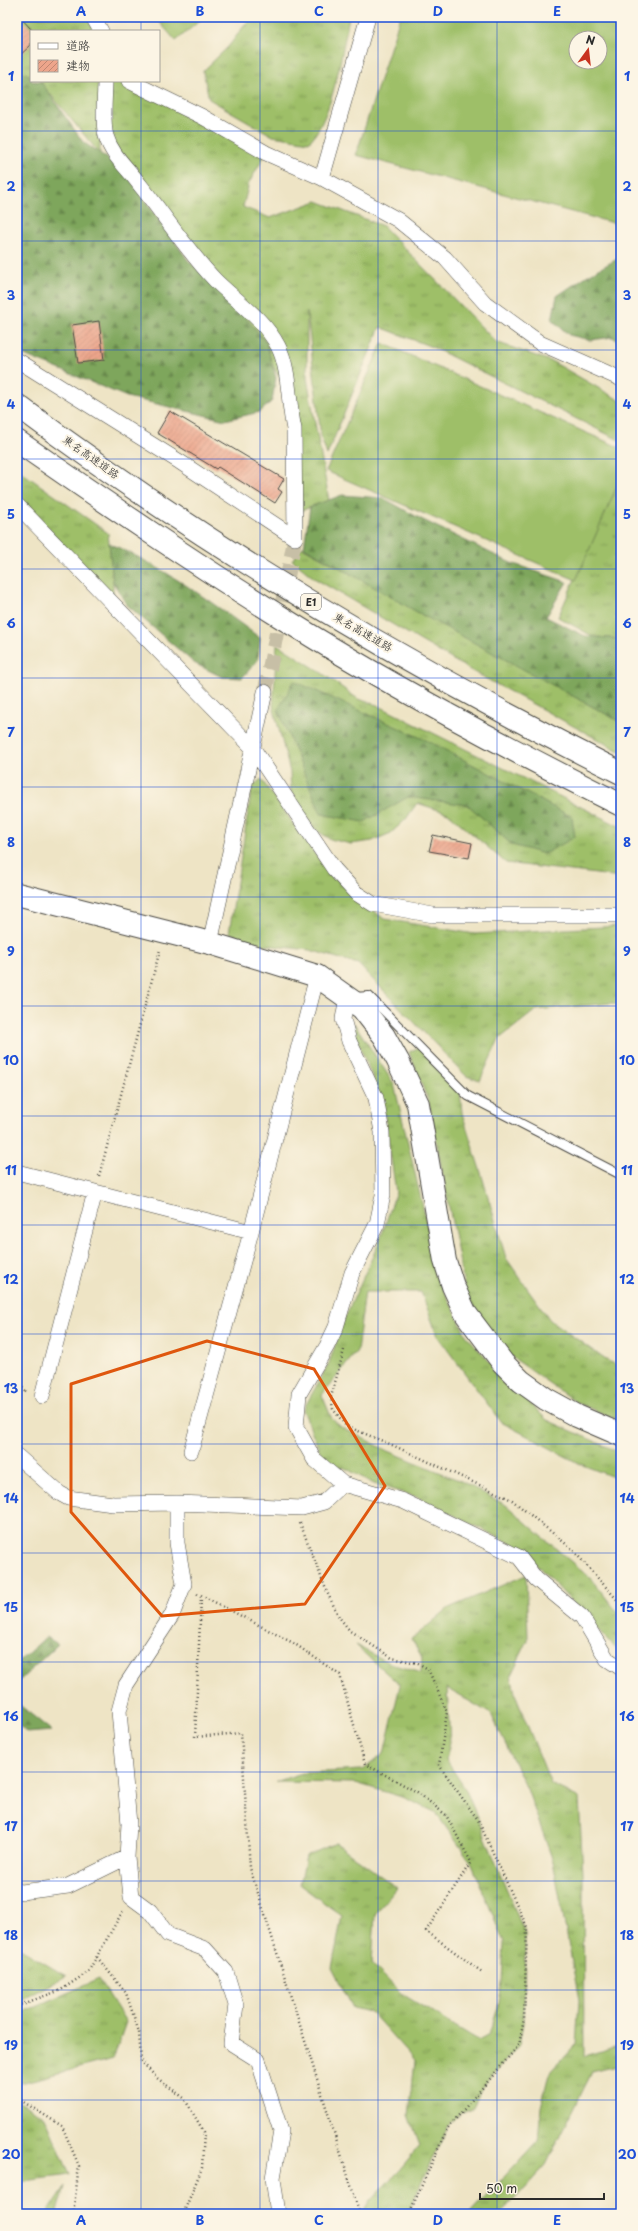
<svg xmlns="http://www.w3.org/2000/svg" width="638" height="2231" viewBox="0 0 638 2231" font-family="'Playpen Sans','Klee One',sans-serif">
	<defs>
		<pattern id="grass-tufts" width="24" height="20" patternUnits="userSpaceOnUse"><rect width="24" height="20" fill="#9ebf68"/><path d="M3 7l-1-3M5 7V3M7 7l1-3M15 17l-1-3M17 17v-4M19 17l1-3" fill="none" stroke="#819b56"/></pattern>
		<pattern id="forest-firs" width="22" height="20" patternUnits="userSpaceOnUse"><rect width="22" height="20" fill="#7ea65c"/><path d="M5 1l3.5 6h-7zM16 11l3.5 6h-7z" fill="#67874c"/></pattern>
		<pattern id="building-hatch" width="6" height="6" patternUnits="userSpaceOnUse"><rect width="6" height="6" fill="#eda58b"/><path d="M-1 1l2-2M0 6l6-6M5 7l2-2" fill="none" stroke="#c08772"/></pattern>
	</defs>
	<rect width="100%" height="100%" fill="#fcf5e5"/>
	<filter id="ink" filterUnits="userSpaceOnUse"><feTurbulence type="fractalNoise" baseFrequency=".025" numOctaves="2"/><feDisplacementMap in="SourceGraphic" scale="8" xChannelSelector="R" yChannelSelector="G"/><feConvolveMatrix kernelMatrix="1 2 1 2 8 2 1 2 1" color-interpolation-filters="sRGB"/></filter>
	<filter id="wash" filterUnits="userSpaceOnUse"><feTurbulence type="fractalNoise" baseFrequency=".012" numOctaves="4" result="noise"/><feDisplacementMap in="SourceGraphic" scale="16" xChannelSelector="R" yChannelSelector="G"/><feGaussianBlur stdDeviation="0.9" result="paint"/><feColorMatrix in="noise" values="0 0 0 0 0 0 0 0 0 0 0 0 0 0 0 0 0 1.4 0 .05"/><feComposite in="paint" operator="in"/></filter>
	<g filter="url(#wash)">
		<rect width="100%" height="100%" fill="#eee4c5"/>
		<!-- grass -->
		<path fill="url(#grass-tufts)" stroke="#64754a" d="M17,17H88L101,31H31V79L17,71Z
			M251,17H349C342,51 333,118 309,142L273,136L209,99L203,71L228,47Z
			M34,81H100V154L46,89Z
			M106,81H128L266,153L249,183L243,207L270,218L317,201L383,226L496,342L553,362L621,401V441L432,347L380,327L327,455L321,437L307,312V378L329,500L298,512L282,381L207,261L109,144Z
			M17,469L108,533L113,582V597L17,499Z
			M621,476V639L594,637L558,617Z
			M302,547L608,715L621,723V752L470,670L314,578L292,560Z
			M277,644L322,673L358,699L377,705L621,827V877L506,863L448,813L417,803L406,819L391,833L372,841L351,844L330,839L313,828L291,792L290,772L273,706Z
			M261,779L329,873L384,919L475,934L621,926V1006L612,1003L536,1010L499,1039L480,1081L466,1076L358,964L310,950L264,945L229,933L252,787Z
			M354,1023L394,1084L441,1284L466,1335L503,1377L547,1420L621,1453V1480L580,1464L501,1422L438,1337L421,1292H365L357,1351L322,1395L332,1419L341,1427L386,1450L461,1481L506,1505L591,1579L615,1609L621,1613V1654L522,1549L417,1497L374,1484L345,1468L325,1464L303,1410L329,1363L344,1320L380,1240L396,1192L383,1103L357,1040Z
			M421,1046L460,1090L462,1113L482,1176L506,1258L550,1320L606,1360L621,1367V1421L577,1403L505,1352L466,1295L429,1103L409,1052Z
			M526,1575L528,1640L511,1675L516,1697L551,1784L579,1798L583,1874L584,2056L621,2045V2065L592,2072L546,2165L501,2214H470L538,2140L541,2107L549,2073L576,2044L579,2000L553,1861L527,1789L491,1714L447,1688L450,1742L446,1760L466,1790L525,1934L524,2017L519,2045L482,2088L473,2107L461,2113L447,2129L420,2185L408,2214H362L370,2201L400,2169L420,2145L409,2115L415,2061L372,2013L353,2008L332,1968L342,1916L300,1885L306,1856L336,1843L397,1888L375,1914L372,1964L402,1994L478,2040L489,2034L498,2008L502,1983L504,1942L471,1862L435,1812L405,1798L356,1783L275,1782L302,1773L362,1770L384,1754L400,1685L355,1645L394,1665L421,1673L422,1658L412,1639L449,1608Z
			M17,1947L66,1976L17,2002Z
			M99,1979L126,2022L113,2059L17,2084V2015Z
			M17,2101L44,2115L70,2175L17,2182Z
			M65,2187L57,2214H47Z"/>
		<!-- forest -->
		<path fill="url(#forest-firs)" stroke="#546844" d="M17,69L31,76V81L41,82L83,142L122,168L188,260L237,307L266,342L276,378L272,401L260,412L225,420L127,397L17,352Z
			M621,257V345L613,337L590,340L569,335L552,320L557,296L588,275Z
			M342,495L383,498L421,519L511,563L567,582L546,617L585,636L621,639V722L417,612L304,547L310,507Z
			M109,543C164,567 212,602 260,638L258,660L242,678L222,677L194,663L126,604L113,582Z
			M294,681L428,741L572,817L575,837L544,854L512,845L468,805L408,797L364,822L321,814L278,710Z
			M46,1637L58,1644L17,1683V1663Z
			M17,1703L52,1731L27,1733L17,1724Z"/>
		<!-- garden -->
		<path fill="#9ebf68" stroke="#64754a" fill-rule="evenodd" d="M155,17H204L176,41Z
			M400,17H608L621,20V225L356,155ZM576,38H600V62H576Z
			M382,343L621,448V477L576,580L326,471Z"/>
		<g id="blocks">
			<!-- building -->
			<path fill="url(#building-hatch)" d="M17,17H20L31,29V45L17,58Z
				M99,321L104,360L78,363L72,325Z
				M170,411L284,479L278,489L282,492L275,503L218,467L216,469L157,433Z
				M433,835L472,843L469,858L429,851Z"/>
		</g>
	</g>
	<g filter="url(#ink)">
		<use href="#blocks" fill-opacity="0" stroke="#484742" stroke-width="1"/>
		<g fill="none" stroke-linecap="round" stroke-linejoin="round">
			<!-- street-tunnel -->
			<path stroke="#c7bfa6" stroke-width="15" stroke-dasharray="15 8" stroke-linecap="butt" d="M265,692L295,538"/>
			<defs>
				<path id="lane" d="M354,997L369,996L468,1096L621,1175"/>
				<path id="street" d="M93,17L101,31
					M105,81C105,96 102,122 106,136C112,156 128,168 140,185C166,217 187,251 215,280C236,301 263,318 278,346C290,369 288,403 294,429L295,538
					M129,81L203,117L266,153L322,178L398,220L445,258L485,303L540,343L621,379
					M322,178L368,17
					M17,360L180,462L295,538
					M17,505L252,747L334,869L356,893L373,904L433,915H621
					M210,943L265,692
					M347,997L343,1019L349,1041L376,1098L382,1132L383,1195L377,1224L352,1273L336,1327L327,1346L299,1394L296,1427L314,1459L343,1484L403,1501L519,1557L536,1579L582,1617L607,1659L621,1668
					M17,1172L251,1232
					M42,1396L95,1192
					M191,1451L251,1232L317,976
					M17,1456L59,1493L68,1498L113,1504L177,1503L302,1508L324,1502L343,1484
					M177,1503V1543L184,1584L172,1615L126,1685L119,1711L129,1824L127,1857L131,1897L150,1911L168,1935L205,1949L226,1972L236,2005L231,2043L258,2060L281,2131L273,2178L278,2214
					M17,1891L22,1892L68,1886L127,1857"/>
				<path id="secondary" d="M17,894L210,943L317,976L362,1008L384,1036L398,1061L418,1104L445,1261L453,1286L466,1314L503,1363L521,1381L546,1399L577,1416L621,1435"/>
				<path id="highway" d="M17,405C206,546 411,668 621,773
					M17,441C108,504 198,566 292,624C398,690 509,749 621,805"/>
			</defs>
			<!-- lane casing -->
			<use href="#lane" stroke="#484742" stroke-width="10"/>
			<!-- street casing -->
			<use href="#street" stroke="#484742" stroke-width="16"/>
			<!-- secondary casing -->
			<use href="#secondary" stroke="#484742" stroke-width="24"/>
			<!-- highway casing -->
			<use href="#highway" stroke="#484742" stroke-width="24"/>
			<!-- path -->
			<path stroke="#484742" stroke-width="2.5" stroke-dasharray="1 3" stroke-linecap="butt" d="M99,1176L160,950
				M344,1350L331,1397L333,1409L346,1426L390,1444L512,1500L571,1548L621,1604
				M17,1382L27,1393
				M300,1523L327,1592L339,1617L350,1631L392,1658L418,1663L428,1669L447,1712L439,1765L478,1820L527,1927L524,2019L519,2045L447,2129L409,2214
				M197,1594L201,1597L195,1737L241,1733L250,1868L360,2214
				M201,1595L295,1644L340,1675L365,1764L417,1792L446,1815L471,1862L426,1931L482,1972
				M97,1957L126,1993L139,2032L141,2061L157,2078L184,2098L204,2132L202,2168L183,2214
				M17,2006L61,1990L88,1972L124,1909
				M17,2098L62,2126L79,2166L73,2214
				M362,2214L364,2211"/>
			<!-- lane -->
			<use href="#lane" stroke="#fff" stroke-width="8"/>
			<!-- street -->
			<use href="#street" stroke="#fff" stroke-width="15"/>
			<!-- secondary -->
			<use href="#secondary" stroke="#fff" stroke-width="22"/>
			<!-- highway -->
			<use href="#highway" stroke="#fff" stroke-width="22"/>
		</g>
	</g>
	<!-- marked area -->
	<path fill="none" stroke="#df570e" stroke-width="3" stroke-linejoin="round" d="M207,1341L314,1369L385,1486L305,1604L162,1616L71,1512V1384Z"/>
	<!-- grid -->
	<path fill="none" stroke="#1d4ed8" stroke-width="1" stroke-opacity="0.55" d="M141,17V31M260,17V2214M378,17V2214M497,17V2214M141,81V2214M17,131H621M17,241H621M17,350H621M17,459H621M17,569H621M17,678H621M17,787H621M17,897H621M17,1006H621M17,1116H621M17,1225H621M17,1334H621M17,1444H621M17,1553H621M17,1662H621M17,1772H621M17,1881H621M17,1990H621M17,2100H621"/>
	<g text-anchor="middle" stroke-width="4" stroke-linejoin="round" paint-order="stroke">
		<!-- shield labels -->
		<rect fill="#fcf5e5" stroke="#6a6863" stroke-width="1" x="301" y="594" width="20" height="16" rx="3"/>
		<g font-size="10" font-weight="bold" fill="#2b2b2b">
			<text x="311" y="606">E1</text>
		</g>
		<!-- street labels -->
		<g font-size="11" fill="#2b2b2b" stroke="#fcf5e5">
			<text transform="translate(91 457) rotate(35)" y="4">東名高速道路</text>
			<text transform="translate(363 632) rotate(30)" y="4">東名高速道路</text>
		</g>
	</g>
	<!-- margin -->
	<rect width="638" height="2231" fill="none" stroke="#fcf5e5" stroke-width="44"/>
	<!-- legend -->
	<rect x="30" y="30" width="130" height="52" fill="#fcf5e5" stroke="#a8a49b"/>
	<rect x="38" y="43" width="20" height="6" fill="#ffffff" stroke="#a8a49b"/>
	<text x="66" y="50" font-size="12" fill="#2b2b2b">道路</text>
	<rect x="38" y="60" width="20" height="12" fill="url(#building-hatch)" stroke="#a8a49b"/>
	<text x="66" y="70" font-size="12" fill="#2b2b2b">建物</text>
	<!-- north arrow -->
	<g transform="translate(588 50) rotate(15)"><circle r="19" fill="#fcf5e5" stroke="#a8a49b"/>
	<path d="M0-3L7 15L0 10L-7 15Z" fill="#c8321e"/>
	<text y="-6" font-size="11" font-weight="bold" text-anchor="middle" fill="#2b2b2b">N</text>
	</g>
	<!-- scale -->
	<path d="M480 2193v6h124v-6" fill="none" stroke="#2b2b2b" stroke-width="2"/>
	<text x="486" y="2193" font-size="12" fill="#2b2b2b" stroke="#fcf5e5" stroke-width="3" paint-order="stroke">50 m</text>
	<rect x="22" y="22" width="594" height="2187" fill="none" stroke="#1d4ed8" stroke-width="1.5"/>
	<g font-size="13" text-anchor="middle" font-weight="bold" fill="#1d4ed8">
		<text x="81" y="16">A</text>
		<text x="200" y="16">B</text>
		<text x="319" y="16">C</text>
		<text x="438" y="16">D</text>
		<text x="557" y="16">E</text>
		<text x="11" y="81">1</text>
		<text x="627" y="81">1</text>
		<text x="11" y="191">2</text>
		<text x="627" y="191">2</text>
		<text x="11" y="300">3</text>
		<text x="627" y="300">3</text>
		<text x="11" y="409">4</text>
		<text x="627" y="409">4</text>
		<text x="11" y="519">5</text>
		<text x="627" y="519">5</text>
		<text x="11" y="628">6</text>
		<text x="627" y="628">6</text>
		<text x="11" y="737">7</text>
		<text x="627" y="737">7</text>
		<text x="11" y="847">8</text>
		<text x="627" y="847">8</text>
		<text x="11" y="956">9</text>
		<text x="627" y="956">9</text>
		<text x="11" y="1065">10</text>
		<text x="627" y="1065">10</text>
		<text x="11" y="1175">11</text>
		<text x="627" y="1175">11</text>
		<text x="11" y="1284">12</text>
		<text x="627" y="1284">12</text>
		<text x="11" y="1393">13</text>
		<text x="627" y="1393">13</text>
		<text x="11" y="1503">14</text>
		<text x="627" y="1503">14</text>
		<text x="11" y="1612">15</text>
		<text x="627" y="1612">15</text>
		<text x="11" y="1721">16</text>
		<text x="627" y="1721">16</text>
		<text x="11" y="1831">17</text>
		<text x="627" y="1831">17</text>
		<text x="11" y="1940">18</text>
		<text x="627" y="1940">18</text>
		<text x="11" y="2050">19</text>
		<text x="627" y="2050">19</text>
		<text x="11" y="2159">20</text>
		<text x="627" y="2159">20</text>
		<text x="81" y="2225">A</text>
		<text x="200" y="2225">B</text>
		<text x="319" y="2225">C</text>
		<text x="438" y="2225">D</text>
		<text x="557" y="2225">E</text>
	</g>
</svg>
